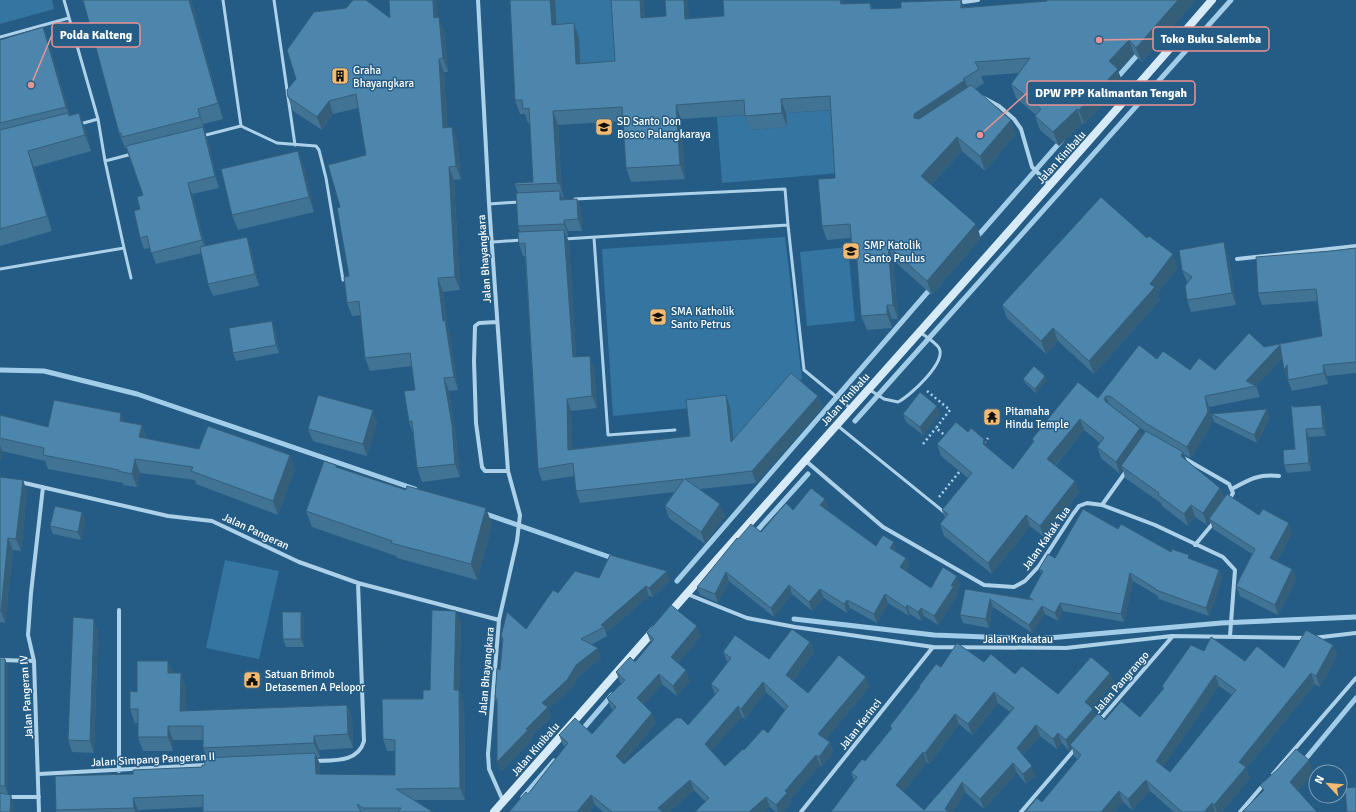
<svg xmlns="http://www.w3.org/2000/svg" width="1356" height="812" viewBox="0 0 1356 812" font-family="Signika,sans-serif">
	<rect width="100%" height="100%" fill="#245c85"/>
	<!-- green -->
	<path fill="#3575a1" d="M0,0H52L54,9L0,24Z
		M555,0H615L620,75L581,78L557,39Z
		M835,110L839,173L722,183L717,117L749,115L750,130L787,127L786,113Z
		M785,237L802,379L733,439L729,404L613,416L602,249Z
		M848,247L855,321L807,326L800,252Z
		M225,560L279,571L259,659L206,648Z"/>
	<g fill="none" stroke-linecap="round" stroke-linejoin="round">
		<!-- stream -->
		<path stroke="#a1cde9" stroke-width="5" d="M1116,79L1140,52
			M976,238L1062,140
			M0,370L44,371L137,394L415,489
			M855,421L1231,0
			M483,513L615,559
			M754,534L808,474
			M677,581L932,287
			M794,619L934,635L1037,639L1221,623L1356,617
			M581,731L612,695
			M1303,762L1356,698
			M523,797L554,761"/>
		<!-- path -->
		<path stroke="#add1e8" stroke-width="2.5" stroke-dasharray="2 3" stroke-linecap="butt" d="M927,391L950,410L936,428L947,437
			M984,443L988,438
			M923,444L936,428
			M939,497L960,471"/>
		<!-- lane -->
		<path stroke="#add1e8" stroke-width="3" d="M64,0L98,119L80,124
			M223,0L241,126
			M274,0L295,145
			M0,37L69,18
			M202,136L241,126L277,143L316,146L319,150L326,178L343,280
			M105,161L132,154
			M489,204L519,202
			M788,225L804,370L850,408
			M594,238L608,435L675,430
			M564,239L788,225L785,189L575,199
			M493,242L522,240
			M124,248L131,278
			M0,269L124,248L105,161L98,119
			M870,390L884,399L898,402C910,396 947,362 939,348C935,342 926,337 920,332
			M838,426L944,512"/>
		<!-- street -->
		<path stroke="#add1e8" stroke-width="4" d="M478,0L489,204L508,471L520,515L517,541L499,620L488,754L489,769L503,801
			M957,3L978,0
			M982,97L999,106L1014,119L1021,129L1032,167L1050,185
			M1237,259L1356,246
			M497,322L479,323L475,326L474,361L476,423L482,467L485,471H508
			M1182,457L1229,484L1233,493L1229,500
			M806,461L883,527L984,585L1014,587L1025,581L1039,566L1073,514L1079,506L1087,503L1102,505L1155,525L1223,557L1235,570L1230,636
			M20,482L168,516L212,521L299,562L358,583L499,620
			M1232,489C1250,479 1258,474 1279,476
			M1102,505L1127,470
			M1195,545L1215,521
			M687,594L747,618L795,627L933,647L1066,648L1172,636L1306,638
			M1313,638L1356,633
			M0,660L34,661
			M1099,721L1172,637
			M314,761C333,760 358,763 364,741L358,583
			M119,771V610
			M39,774L205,765
			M1273,774L1356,678
			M0,797H39
			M39,812L34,661L28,635L31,593L43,487
			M801,812L933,647
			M1021,812L1075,749
			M1240,812L1264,784"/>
		<!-- secondary -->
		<path stroke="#d7eaf7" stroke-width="8" d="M668,615C849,410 1033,207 1212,0
			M494,812L655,629"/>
	</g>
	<!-- wall -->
	<path fill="#417395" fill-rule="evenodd" d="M191,0L223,119L203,124L205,132L207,138L219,188L192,194L205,246L251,249L259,286L213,296L208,284L202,253L156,264L150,248L144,249L140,238V209L143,195L126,148H125L119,133Z
		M510,0H555L556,25L574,23L579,38L581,63L615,61L645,17L689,18L724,16L723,0H843L844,4L870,3L873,9L901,8L961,0L964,7L1196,0L1142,62L1134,54L1118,71L1123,83L1084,124L1082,123L1059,146L1040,130L1035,116L1036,115L1016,98L1011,84L1019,73L981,76L984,83L975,89L1016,134L985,171L962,151L931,185L981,238L932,295L893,260L898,319H892V328L867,330L861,316L857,261L852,247L851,238L827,240L822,226L835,178L831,110L786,113L787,127L750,130L745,115L681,119L685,179L631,182L626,168L623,121L558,125L562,192L564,197H562L563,199H577L581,211L582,231H568V236H566L569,242L576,357L594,368L597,408L571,411L572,449L690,436L730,407L733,439L818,396L822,408L756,483L700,489L720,504L725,516L705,544L669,518L665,506L674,492L580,503L576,491L574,476L542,481L538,469L525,256H523L519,244L520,232L518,226V193L515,185L533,182L530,123H528L525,114H520L515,100Z
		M438,17L444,30L448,72H444L447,127H452L457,140L461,179L454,180L460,290L443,292L447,324L450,334L458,390L449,391L456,438L460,477L422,482L417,468L413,433L409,422L415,390L412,366L370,371L365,358L361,315L352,316L347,303L349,276L340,207L366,155L358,108L333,114L322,130L293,111L288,97L390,18Z
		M43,27L49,43L70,115L79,113L85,128L91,151L34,167L52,231L0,246V40Z
		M304,166L314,212L238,230L232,215Z
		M1356,248V373L1327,376L1328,384L1292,391L1284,370L1282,358L1256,386L1260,397L1209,407L1212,423L1191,458L1184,454L1187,461L1220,488L1224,498L1259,515L1292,533L1277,561L1292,569L1296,579L1278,615L1240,596L1236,586L1252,554L1213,529L1210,521L1207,525L1195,517L1188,526L1162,506L1161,503L1125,478L1123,470L1120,474L1101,458L1097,447L1100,443L1084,430L1056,465L1079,492L1044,537L1030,526L992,574L944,536L940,524L945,518L942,510L968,478L941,456L937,444L968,432L984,439L987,447L1013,469L1033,442L1032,439L1098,398L1157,359L1190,370H1215L1264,347L1322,336L1317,301L1262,305L1258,293L1331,251ZM1113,407L1145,431L1143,435Z
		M1228,254L1236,305L1191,312L1187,300L1188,282H1187L1182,270Z
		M1178,267L1157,294L1160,300L1094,374L1058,341L1046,354L1007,318L1002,305Z
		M275,329L279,353L236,361L233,353Z
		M1023,379L1047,380L1036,393L1025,383Z
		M1294,407L1324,413L1326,436L1309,437L1311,471L1287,473L1284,465L1295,449Z
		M903,414H940L923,435L906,422Z
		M1211,414L1270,417L1257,443L1214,422Z
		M0,415L48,427L124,422L142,425L146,438L295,469L278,515L196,484L195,480L140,473L137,487L123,485V483L48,469L45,461L2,451L1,460H0Z
		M377,422L367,456L313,441L308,429Z
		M337,467L492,524L477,580L397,558L396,556L312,527L306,511Z
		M0,477L23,480L27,492L21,551L13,550L5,623L0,622Z
		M825,499L828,507L826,509L876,546L897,551V552L906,558L909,566L906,571L931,588L960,584L956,592L957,595L938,625L924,616L921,621L910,614L909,616L888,603L877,623L850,608L847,613L824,598L812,611L792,594L774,617L729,581L718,603L700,595L697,587L738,539L761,532L793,510Z
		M82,512L85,520L81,540L53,534L50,526Z
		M1118,529L1171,552L1191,559L1219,570L1222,578L1209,616L1159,599L1158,596L1133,581L1124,622L1063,611L1058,621L1045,614L1032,633L993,607L989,628L963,623L960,615L965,589L1030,600L1029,597L1042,575L1039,569L1055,558Z
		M599,578L670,580L653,597L649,596L606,633L607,636L591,645L601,658L580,675L571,689L548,709L551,717L531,737L532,740L500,772L497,703L495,698L500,670L503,642L501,636L526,629L558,593Z
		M301,612L304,620V647H286L283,639Z
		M461,622L459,690L464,701L465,800H414L433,812H203V807L138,810V812H56V810L133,774L202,767L205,765L207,758L203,748V740H173V751H143L138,737V723H135L130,709L137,692L168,661L173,673H181L186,687V711L347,705L352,719L353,748L319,750L320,757L317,758L320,764V774L395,775V751H387L383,739L423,699L430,690Z
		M98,631L94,753L72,752L68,740Z
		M647,633L701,636L678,663L690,681L677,696L662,684L644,704L656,723L623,763L624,764L688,725L715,695L711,684L728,663L723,652L769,659L810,642L814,652L793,681L808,693L869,687L826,739L830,742L833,752L822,767L820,765L790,800L791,803L783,812H776L770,807L706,802L694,790L669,812H603L595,805L589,812H509L528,794L565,747L563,745L559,735L592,734L613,710L611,708L607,698L621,684L620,682L616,672L635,662L651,643ZM766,692L785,710L768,733L725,766L711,751L742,717L745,719Z
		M1333,645L1337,656L1320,687L1315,684L1246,769L1250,778L1222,812H1174L1150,791L1132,810L1123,802H1042L1077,759L1074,756L1072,748L1069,751L1062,743L1057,749L1040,736L1023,755L1036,776L1026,784L1017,773L984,809L965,792L953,812H831L854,781L851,773L865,761L891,729L890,726L920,688L919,686L941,667L984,662L1015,674L1058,694L1110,673L1114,683L1092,708L1095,716L1105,720L1140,717L1163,689L1162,686L1204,651L1245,661L1284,668ZM1219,686L1232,695L1170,772L1163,767ZM998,703L1010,712L924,810L903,792L927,762L929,764L959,724L972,735Z
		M0,659H5L8,667V794H3L13,803V812H0Z"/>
	<!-- shaded-wall -->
	<path fill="#355e79" d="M189,0H191L223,119L218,103Z
		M433,0H437L439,31L434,18Z
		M550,0H555L557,39L552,25Z
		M640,0H644L646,32L641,18Z
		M684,0H688L690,33L685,19Z
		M840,0H843L845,7L841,4Z
		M961,0L966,14L961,8Z
		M1178,0H1196L1142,62L1136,48Z
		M439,17L444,30L448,72L443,58Z
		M574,23L579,38L581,78L576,64Z
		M43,27L49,43L72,122L66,107Z
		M1129,40L1134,54L1118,71L1123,83L1084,124L1079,110L1109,61Z
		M439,59L444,72L448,141L443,128Z
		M965,80L970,94L919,128L914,118V114Z
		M781,99L786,113L787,127L782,113Z
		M329,101L333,114L322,130L317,117Z
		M676,105L681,119L685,179L680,165Z
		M198,109L203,124L205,132L200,117Z
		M1077,109L1082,123L1059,146L1053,132Z
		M553,111L558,125L562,192L559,183L557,181Z
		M79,113L85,128L91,151L85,135Z
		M1011,120L1016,134L985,171L980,156Z
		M203,127L207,138L219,188L215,176Z
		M452,127L457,140L461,179L456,166Z
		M957,137L962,151L926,190L921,176Z
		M28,151L34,167L52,231L47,216Z
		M298,151L304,166L314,212L309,197Z
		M449,167L454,180L460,290L455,277Z
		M188,183L192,194L206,252L202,240Z
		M560,191L564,203L560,200Z
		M577,199L581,211L582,231L578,219Z
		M564,220L568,231V236L564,224Z
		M976,224L981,238L932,295L927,281Z
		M564,230L569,242L577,369L573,357Z
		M247,237L251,249L259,286L255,274Z
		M1224,242L1228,254L1236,305L1232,293Z
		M888,246L893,260L898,319L893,305Z
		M1173,254L1178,267L1157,294L1160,300L1094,374L1089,361Z
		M438,278L443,292L447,324L450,334L458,390L454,377L443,321Z
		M887,305L892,319V328L887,314Z
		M272,321L275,329L279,353L276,345Z
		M1053,328L1058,341L1046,354L1041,341Z
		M1280,345L1284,356L1256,386L1246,381Z
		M590,356L594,368L597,408L592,396Z
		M1287,365L1288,381L1284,370Z
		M1323,365L1327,376L1328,384L1324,373Z
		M1045,376L1047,380L1036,393L1035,389Z
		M444,378L449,391L456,438L460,477L455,464Z
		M726,395L730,407L735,454L731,442Z
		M818,396L822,408L756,483L752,471Z
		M1106,396L1110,407L1109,410L1104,399Z
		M1205,396L1209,407L1212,423L1191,458L1187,447Z
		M567,399L571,411L573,462L568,450Z
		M1321,405L1324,413L1326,436L1323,428Z
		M937,406L940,414L923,435L920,427Z
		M1267,409L1270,417L1257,443L1254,435Z
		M373,410L377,422L367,456L363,444Z
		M121,413L126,427L120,421Z
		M1080,419L1084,430L1051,470L1047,459Z
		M142,425L146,439L139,437Z
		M1140,428L1144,439L1121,466L1123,470L1120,474L1116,462Z
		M1306,429L1309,437L1311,471L1309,463Z
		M984,439L989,451L983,444Z
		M0,445L2,451L1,460L0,458Z
		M1183,452L1188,464L1181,456Z
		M290,455L295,469L278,515L273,501Z
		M135,459L140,473L137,487L132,474Z
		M23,480L27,492L21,551L16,539Z
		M1075,481L1079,492L1044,537L1040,526Z
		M1220,488L1224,500L1209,519L1210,521L1207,525L1203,513Z
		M825,499L828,507L823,513L820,505Z
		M720,504L725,516L705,544L701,532Z
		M1191,505L1195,517L1188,526L1184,514Z
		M486,508L492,524L477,580L471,564Z
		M82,512L85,520L81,540L78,532Z
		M1026,515L1030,526L992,574L988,563Z
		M1289,523L1292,533L1273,568L1270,558Z
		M8,538L13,550L5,623L1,611Z
		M894,542L897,551L894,557L890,548Z
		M906,558L909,566L903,576L900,567Z
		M1292,569L1296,579L1278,615L1275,605Z
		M1219,570L1222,578L1209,616L1206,608Z
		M667,571L670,580L653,597L649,588Z
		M726,572L729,581L718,603L715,594Z
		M1130,573L1133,581L1124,622L1121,614Z
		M957,576L960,584L956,592L957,595L938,625L934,616Z
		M789,585L792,594L774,617L771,608Z
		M646,586L649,596L606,633L604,627L601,625Z
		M820,589L824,598L812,611L809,602Z
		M885,594L888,603L877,623L874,614Z
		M990,599L993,607L989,628L986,619Z
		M847,600L850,608L847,613L844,604Z
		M1060,603L1063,611L1058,621L1055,613Z
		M907,605L910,614L909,616L906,608Z
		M1042,606L1045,614L1032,633L1029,625Z
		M921,608L924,616L921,621L918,612Z
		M456,611L461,622L459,701L454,690Z
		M301,612L304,620V647L301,639Z
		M94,619L98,631L94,753L90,741Z
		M697,626L701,636L674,668L671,657Z
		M810,642L814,652L790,685L786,675Z
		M1333,645L1337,656L1320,687L1316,676Z
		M598,648L601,658L580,675L571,689L548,709L551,717L531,737L532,740L500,772L497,762L526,729L542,703L576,665Z
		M5,659L8,667V794L5,786Z
		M168,661L174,675L168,673Z
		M686,670L690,681L677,696L673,686Z
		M181,673L186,687V725L180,711Z
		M1110,673L1114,683L1089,712L1085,702Z
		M1311,673L1315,684L1246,769L1250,778L1222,812H1217L1214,805L1239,762Z
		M659,674L662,684L641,708L637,698Z
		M1215,675L1219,686L1160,772L1156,761Z
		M866,677L869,687L822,744L818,734Z
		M763,682L766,692L745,719L741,709Z
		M459,690L464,701L465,800L460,788Z
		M994,692L998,703L972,735L968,724Z
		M347,705L352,719L353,748L348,734Z
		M738,706L742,717L709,754L705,744Z
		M1093,709L1097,719L1070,745L1072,748L1069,751L1066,740Z
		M652,713L656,723L620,767L616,756Z
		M955,714L959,724L929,764L925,753Z
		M1036,725L1040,736L1020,759L1017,748Z
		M168,726L173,740V751L168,737Z
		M1058,733L1062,743L1057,749L1053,739Z
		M314,736L319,750L320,757L314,743Z
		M830,742L833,752L822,767L819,757Z
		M923,752L927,762L900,796L896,785Z
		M315,753L320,764V785L316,774Z
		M816,755L820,765L790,800L791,803L783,812H778L776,805L785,791Z
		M1309,760L1314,773L1295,795L1290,782Z
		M1013,763L1017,773L984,809L980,799Z
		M1032,766L1036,776L1026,784L1023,774Z
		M690,780L694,790L669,812H660L658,808Z
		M1146,780L1150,791L1132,810L1128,799Z
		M962,782L965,792L953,812H946L945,809Z
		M1119,791L1123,802L1114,812H1101Z
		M11,795L13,803V812H10Z
		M591,795L595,805L589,812H577Z
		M766,797L770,807L764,812H749Z
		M133,798L138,810V812H135L134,808Z
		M1212,803L1215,812H1204Z"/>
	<!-- building -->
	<path fill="#4c86ad" stroke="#355e79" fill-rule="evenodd" d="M83,0H189L218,103L198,109L200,117L122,137L121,133H119Z
		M353,0H366L390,18L389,0H433L434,18L439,17L443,58L439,59L443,128L452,127L456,166L449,167L455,277L438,278L443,321L445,320L454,377L444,378L452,425L455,464L417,468L412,421L409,422L404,391L415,390L410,353L365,358L359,301L347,303L344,277L349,276L337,208L340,207L328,165L366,155L356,94L329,101L317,117L288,97L287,90L296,79L287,50L314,12L346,8Z
		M510,0H550L552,25L574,23L576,64L615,61L611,0H640L641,18L666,16L665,0H684L685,19L724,16L723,0H840L841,4L870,3L871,9L901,8V2L961,0V8L1047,1V0H1178L1136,48L1129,40L1109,61L1118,69L1079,110L1077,109L1053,132L1035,116L1041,109L1011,84L1030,58L975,62L979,69L963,79L965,80L914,114V118L919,119L971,85L1011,120L980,156L957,137L921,176L976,224L927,281L888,246L893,305H887V314L861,316L856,246L852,247L850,224L822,226L818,179L835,178L830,96L781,99L782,113L745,116L744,100L676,105L680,165L626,168L622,107L553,111L557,181L559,183L515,185V183L533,182L529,108L523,109L522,100H515Z
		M43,27L66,107L0,123V40Z
		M68,113L69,116L79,113L85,135L28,151L47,216L0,229V130Z
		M203,127L215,176L188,183L202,240L151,253L147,236L140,238L134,211L140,209L137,197L143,195L126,146Z
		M298,151L309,197L232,215L221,169Z
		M560,191V200L577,199L578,219L564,220V224L518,226L516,193Z
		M1101,197L1147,238L1149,236L1173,254L1150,284L1155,287L1089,361L1053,328L1041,341L1002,305Z
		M564,230L573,357L590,356L592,396L567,399L568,450L690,436L686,400L726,395L731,442L791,373L818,396L752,471L685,479L720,504L701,532L665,506L684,479L576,491L573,463L538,469L525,243L519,244L518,232Z
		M247,237L255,274L208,284L200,247Z
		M1224,242L1232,293L1187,300L1185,286L1192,277L1182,270L1179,250Z
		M1356,248V362L1323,365L1324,373L1288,380L1287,365L1284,370L1280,345L1246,381L1256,386L1205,396L1208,412L1187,447L1147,424L1110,396H1106L1104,399L1106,402L1140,428L1116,462L1097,447L1104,438L1080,419L1047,459L1075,481L1040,526L1026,515L988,563L940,524L948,514L942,510L972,473L937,444L956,422L968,432L971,428L984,439L983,444L1013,469L1034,441L1032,439L1078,382L1098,398L1139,345L1157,359L1163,351L1190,370L1199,358L1215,370L1249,333L1264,347L1322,336L1316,289L1258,293L1256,257L1331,251Z
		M272,321L276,345L233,353L229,328Z
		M1034,366L1045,376L1035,389L1023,379Z
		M920,392L937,406L920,427L903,414Z
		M318,395L373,410L363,444L308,429Z
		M54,400L121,413L120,421L142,425L139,437L199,449L208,426L290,455L273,501L191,471L193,467L135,459L132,474L118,471L119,470L43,455L44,448L0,438V415L48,427Z
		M1291,405L1294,407L1321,405L1323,428L1306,429L1309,463L1284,465L1283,450L1295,449Z
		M1267,409L1254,435L1211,414Z
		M1146,431L1183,452L1181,456L1220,488L1203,513L1191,505L1184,514L1158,495L1159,493L1121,466Z
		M324,461L336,465V467L406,490L407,486L486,508L471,564L391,543L392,541L306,511Z
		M0,477L23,480L16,539L8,538L1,611H0Z
		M811,488L825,499L820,505L876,546L883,535L894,542L890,548L906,558L900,567L931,588L943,567L957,576L951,586H954L934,616L921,608L918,612L907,605L906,608L885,594L874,614L847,600L844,604L820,589L809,602L789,585L771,608L726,572L715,594L697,587L737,538L738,539L751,524L761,532L786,503L793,510Z
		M1227,494L1259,515L1263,509L1289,523L1270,558L1292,569L1275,605L1236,586L1255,549L1209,519Z
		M55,506L82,512L78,532L50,526Z
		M1083,509L1118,529L1121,524L1171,552L1172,549L1189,555L1188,558L1219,570L1206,608L1156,590V589L1130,573L1121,614L1060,603L1055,613L1042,606L1029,625L990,599L986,619L960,615L965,589L1033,600L1029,597L1043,571L1039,569L1048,554L1055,558Z
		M610,555L667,571L649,588L646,586L601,625L604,627L581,639L598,648L576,665L567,680L542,703L548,707L526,729L528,730L497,762V699L495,698L497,668L500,670L503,638L501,636L507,612L526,629L553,590L558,593L575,571L599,578Z
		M671,605L697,626L671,657L686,670L673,686L659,674L637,698L652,713L616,756L624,764L676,718H681L688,725L719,690L711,684L731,658L723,652L735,635L769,659L792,629L810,642L786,675L808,693L839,655L866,677L818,734L830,742L819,757L816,755L785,791L787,793L776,805L766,797L749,812H695L709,798L690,780L658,808L663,812H612L591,795L577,812H509L526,792L528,794L568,743L559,735L575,718L592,734L616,707L607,698L625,680L616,672L630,657L635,662L654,639L647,633ZM763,682L788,706L768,733L763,729L744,750L743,749L725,766L705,744L738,706L741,709Z
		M432,610L456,611L454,690H459L460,788L396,789L433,812H398L401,808H363L357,804L361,812H203V795L133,798L134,808L56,810L55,776L133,774V770L202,767V765H205L204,758L315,753L316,774L395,775V740L383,739L382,699H423V690H430Z
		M282,612H301V639H283Z
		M73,617L94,619L90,741L68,740Z
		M1306,630L1333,645L1316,676L1311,673L1239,762L1246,767L1214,805L1212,803L1204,812H1182L1146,780L1128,799L1119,791L1101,812H1025L1037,798L1042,802L1081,755L1070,745L1098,713L1105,720L1121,701L1140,717L1164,688L1162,686L1191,645L1204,651L1211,637L1245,661L1257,646L1284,668ZM1215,675L1236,690L1170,772L1156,761Z
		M957,643L984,662L991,654L1015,674L1022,666L1058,694L1091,657L1110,673L1085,702L1093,709L1066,740L1058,733L1053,739L1036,725L1017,748L1032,766L1023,774L1013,763L980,799L962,782L945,809L949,812H831L857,777L851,773L862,759L865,761L892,728L890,726L920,687L919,686L936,664L941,667ZM994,692L1014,708L924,810L896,785L923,752L925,753L955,714L968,724Z
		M0,659H5V786H0Z
		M137,661H168V673H181L180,711L347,705L348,734L314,736V743L203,748V726H168V737H138V709H130V691L137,692Z
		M1296,749L1309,760L1290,782L1317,812H1242L1264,790L1260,785L1278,769Z
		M1356,787V812H1347L1345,788Z
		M0,793L11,795L10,812H0Z"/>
	<!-- icons -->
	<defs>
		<symbol id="building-square" viewBox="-11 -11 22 22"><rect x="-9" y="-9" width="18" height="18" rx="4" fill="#f3ba70" stroke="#245c85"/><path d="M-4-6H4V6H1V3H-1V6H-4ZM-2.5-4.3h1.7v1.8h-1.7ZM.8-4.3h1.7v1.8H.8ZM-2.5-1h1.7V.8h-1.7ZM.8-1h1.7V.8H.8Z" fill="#111"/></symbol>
		<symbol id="school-square" viewBox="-11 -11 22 22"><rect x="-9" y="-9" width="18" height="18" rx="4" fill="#f3ba70" stroke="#245c85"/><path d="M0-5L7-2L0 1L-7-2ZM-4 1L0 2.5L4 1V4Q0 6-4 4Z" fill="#111"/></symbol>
		<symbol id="temple-square" viewBox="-11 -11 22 22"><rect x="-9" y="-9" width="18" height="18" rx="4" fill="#f3ba70" stroke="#245c85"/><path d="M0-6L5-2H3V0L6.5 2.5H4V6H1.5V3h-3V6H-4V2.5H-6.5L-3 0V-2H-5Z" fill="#111"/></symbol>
		<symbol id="civic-square" viewBox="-11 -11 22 22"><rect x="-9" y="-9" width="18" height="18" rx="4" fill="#f3ba70" stroke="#245c85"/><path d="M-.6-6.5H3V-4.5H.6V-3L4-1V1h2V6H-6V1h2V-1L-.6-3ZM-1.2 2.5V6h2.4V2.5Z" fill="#111"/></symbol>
	</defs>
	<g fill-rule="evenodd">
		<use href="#building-square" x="330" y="66" width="20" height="20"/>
		<use href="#school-square" x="594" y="117" width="20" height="20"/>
		<use href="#school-square" x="841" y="241" width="20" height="20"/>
		<use href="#school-square" x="648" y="307" width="20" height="20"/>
		<use href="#temple-square" x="982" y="407" width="20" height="20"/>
		<use href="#civic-square" x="242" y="670" width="20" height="20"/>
	</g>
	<g text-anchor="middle" stroke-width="3" stroke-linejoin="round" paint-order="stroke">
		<!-- poi labels -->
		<g font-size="11" fill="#fff" stroke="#245c85" text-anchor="start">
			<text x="353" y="74">Graha<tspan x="353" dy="13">Bhayangkara</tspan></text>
			<text x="617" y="125">SD Santo Don<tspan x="617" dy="13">Bosco Palangkaraya</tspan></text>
			<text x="864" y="249">SMP Katolik<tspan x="864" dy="13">Santo Paulus</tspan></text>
			<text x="671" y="315">SMA Katholik<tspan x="671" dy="13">Santo Petrus</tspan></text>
			<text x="1005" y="415">Pitamaha<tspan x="1005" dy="13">Hindu Temple</tspan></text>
			<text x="265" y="678">Satuan Brimob<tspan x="265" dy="13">Detasemen A Pelopor</tspan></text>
		</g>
		<!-- street labels -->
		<g font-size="11" fill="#fff" stroke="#245c85">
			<text transform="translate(1061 157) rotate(-48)" y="4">Jalan Kinibalu</text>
			<text transform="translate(484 259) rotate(-94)" y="4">Jalan Bhayangkara</text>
			<text transform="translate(845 399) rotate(-48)" y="4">Jalan Kinibalu</text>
			<text transform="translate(256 531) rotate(25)" y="4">Jalan Pangeran</text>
			<text transform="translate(1046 538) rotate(-55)" y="4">Jalan Kakak Tua</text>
			<text x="1018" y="643">Jalan Krakatau</text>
			<text transform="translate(486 671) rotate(-85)" y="4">Jalan Bhayangkara</text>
			<text transform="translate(1121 682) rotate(-49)" y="4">Jalan Pangrango</text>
			<text transform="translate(26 697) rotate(-94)" y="4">Jalan Pangeran IV</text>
			<text transform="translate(860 724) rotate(-52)" y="4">Jalan Kerinci</text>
			<text transform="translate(535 749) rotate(-49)" y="4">Jalan Kinibalu</text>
			<text transform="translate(153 759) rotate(-3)" y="4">Jalan Simpang Pangeran II</text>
		</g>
	</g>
	<!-- callouts -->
	<path fill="none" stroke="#ea9494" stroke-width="1.5" d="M31 85L52 35M1099 40L1153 39M980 135L1027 93"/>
	<g fill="#ea9494" stroke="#245c85" stroke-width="1.5">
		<circle cx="31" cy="85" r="4"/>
		<circle cx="1099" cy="40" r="4"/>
		<circle cx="980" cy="135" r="4"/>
	</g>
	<g fill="#245c85" stroke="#ea9494" stroke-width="1.5">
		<rect x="52" y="23" width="88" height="24" rx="4"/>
		<rect x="1153" y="27" width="116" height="24" rx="4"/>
		<rect x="1027" y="81" width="168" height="24" rx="4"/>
	</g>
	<g font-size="12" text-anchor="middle" font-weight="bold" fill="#fff">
		<text x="96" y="39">Polda Kalteng</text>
		<text x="1211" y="43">Toko Buku Salemba</text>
		<text x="1111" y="97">DPW PPP Kalimantan Tengah</text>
	</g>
	<!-- north arrow -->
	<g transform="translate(1328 784) rotate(296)"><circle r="19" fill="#245c85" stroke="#7c9db6"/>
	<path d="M0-3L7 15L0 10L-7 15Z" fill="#f3ba70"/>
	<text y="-6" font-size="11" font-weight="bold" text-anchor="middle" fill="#ffffff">N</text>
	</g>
</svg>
